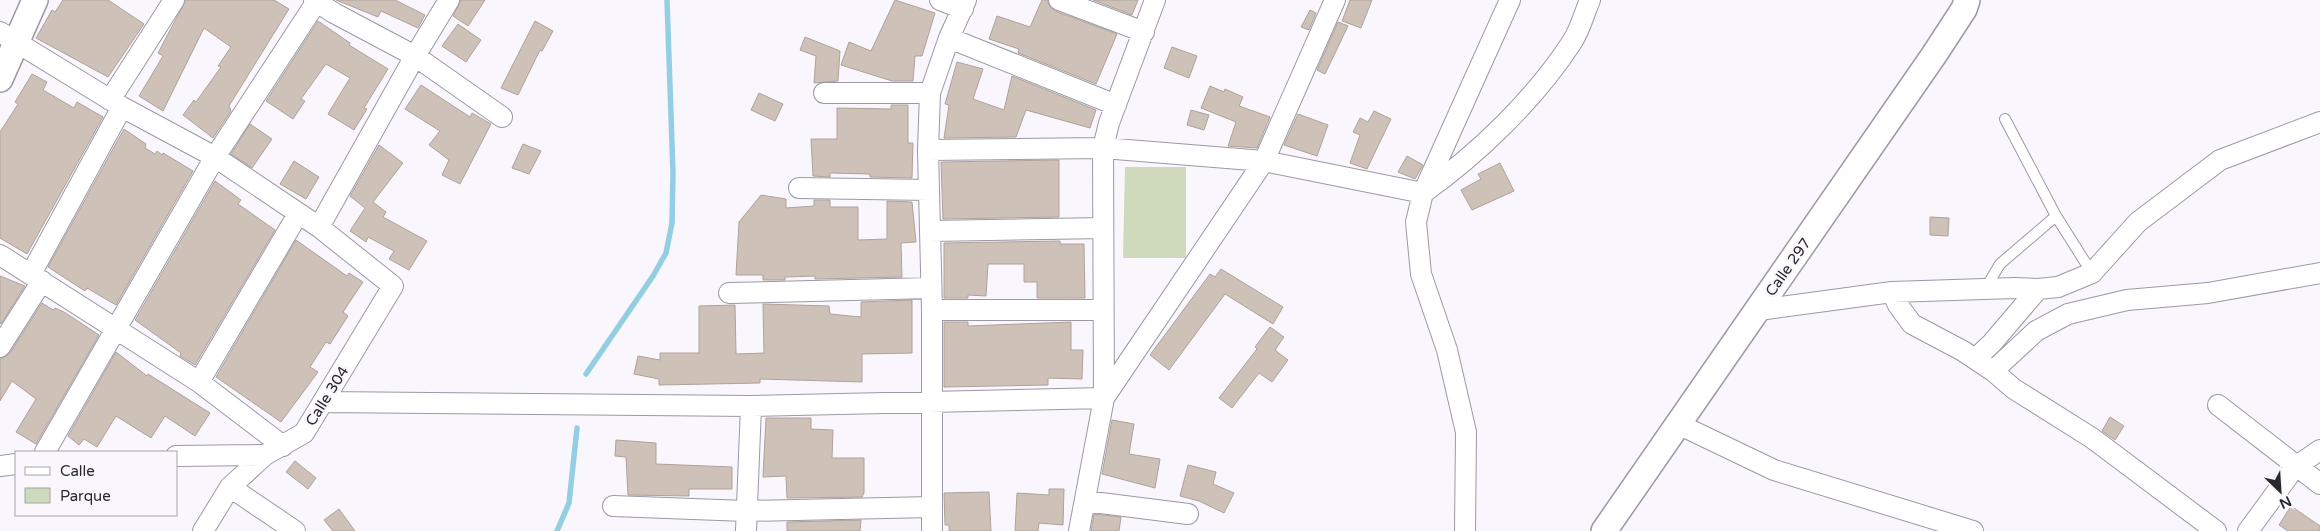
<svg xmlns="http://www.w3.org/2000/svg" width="2320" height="531" viewBox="0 0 2320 531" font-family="'Varela Round',sans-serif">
	<rect width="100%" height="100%" fill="#f9f7fd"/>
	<!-- green -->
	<path fill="#cfd9bb" d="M1125,167H1186V258H1123Z"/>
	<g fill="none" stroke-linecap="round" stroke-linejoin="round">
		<!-- stream -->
		<path stroke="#94cee3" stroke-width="5.5" d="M586,374L653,276L666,253L672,223L673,173L667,0
			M557,531L569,503L577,428"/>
	</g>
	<!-- building -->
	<path fill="#cec2b8" stroke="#aea299" d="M63,0H108L144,24L108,77L36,38L52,10L55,12Z
		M186,0H274L289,9L229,106L231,111L213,138L183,115L194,100L196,102L221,67L218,66L231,47L204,28L163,111L139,96L163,56L158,53Z
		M336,0H395L425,15L418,28L381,11L378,17Z
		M461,0H485L468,26L453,16Z
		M895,0L935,13L922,56H915L913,81H892L841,65L849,42L871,51Z
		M1042,0H1047L1050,7L1055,11L1117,34L1096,84L1018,53L1019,49L989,39L997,16L1030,27Z
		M1093,0H1138L1132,15Z
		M1350,0H1372L1361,28L1342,21Z
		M1310,10L1316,13L1309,30L1301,27Z
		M318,21L350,43L349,45L388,69L364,108L367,109L354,130L328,114L350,78L326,64L301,99L305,101L293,119L266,101Z
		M535,21L553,31L542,51L540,50L518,95L501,88Z
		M1338,22L1348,26L1325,74L1317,70Z
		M458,24L481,40L466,62L442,46Z
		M805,37L840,51L838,81L814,83L816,56L800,50Z
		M1172,47L1197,56L1189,78L1164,68Z
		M957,62L983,69L973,99L1004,110L1012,76L1096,110L1090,128L1026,110L1016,137L944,138L949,105L945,104Z
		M32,74L47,82L43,90L74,108L77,102L103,117L27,254L0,238V132L18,104L15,102Z
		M421,85L470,117L472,113L491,124L460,184L442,175L449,160L429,145L440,131L405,109Z
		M1210,86L1224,92L1225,89L1243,97L1239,106L1270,117L1257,148L1228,146L1236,122L1201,108Z
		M759,93L783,104L775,121L751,110Z
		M891,105H908V143H913L912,178L870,177V174L830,173V177L813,176L811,139H837V108L891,109Z
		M1191,110L1209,115L1204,130L1187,125Z
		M1374,111L1391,119L1367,169L1350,163L1360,135L1353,132L1360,118L1368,122Z
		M1298,114L1328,125L1317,156L1284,145Z
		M250,124L272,139L252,168L231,154Z
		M124,129L146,144L145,148L155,154L157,151L162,155L163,153L193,171L116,305L87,288L85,291L48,267Z
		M523,144L541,151L529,174L512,168Z
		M379,145L403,163L373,202L386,212L383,217L427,241L409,270L389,259L394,251L368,237L366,242L350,231L365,208L350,196Z
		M1407,156L1423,165L1415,179L1398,172Z
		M1059,160V217L943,219L941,162Z
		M294,161L319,177L306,199L280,184Z
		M1500,163L1514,191L1472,210L1461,190L1481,179L1478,174Z
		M215,181L241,200L238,204L275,230L195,365L180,356L181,353L135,320Z
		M761,195L786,199V208L814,206V200H830V207H858V240L887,239V201L912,202L916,242L901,243L902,277L815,279V276L785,277V280H763V275H736L739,222Z
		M1930,217L1949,218L1948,236L1930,235Z
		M296,240L347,276L349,273L363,282L343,312L348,316L330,344L326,342L310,367L318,372L281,422L216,377Z
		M1060,241V244H1084L1085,298H1037V282H1024V264H988L986,296L968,295V298H944V243Z
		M1221,269L1283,307L1273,324L1225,294L1169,370L1150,355L1210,274L1215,277Z
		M0,276L25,286L1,324L0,323Z
		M912,300V353L862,354V382L760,379V383L659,385V379L634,374L638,356L660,360V353H699V306L735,305L736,354L764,353L763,304L829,306L830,314L861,317V302Z
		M42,303L53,310L55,308L64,312L99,335L36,444L16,432L36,399L12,381L0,401V359L10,353Z
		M944,322H968V326L1071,322V350H1083L1082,379L1048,378V385L944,387Z
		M1270,327L1284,337L1275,350L1288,360L1272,382L1259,373L1232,408L1219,398L1257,349L1255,347Z
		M116,352L147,376L148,374L210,413L195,436L165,416L151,438L116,416L97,447L84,439L79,445L68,436Z
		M2110,417L2124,426L2115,440L2102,431Z
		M766,418H811V429L833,430L832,458H864V493L862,497L787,498L786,476L763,477Z
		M1112,420L1134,424L1129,454L1160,459L1155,488L1102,474Z
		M616,440L656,443V464L732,467V489H689V496L628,495L626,457L615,456Z
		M295,461L316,478L308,489L286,472Z
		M1188,465L1216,472L1213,484L1234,493L1224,513L1199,501L1180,496Z
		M1049,489H1064L1063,525L1039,523L1038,531H1015L1017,493L1049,495Z
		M989,492L991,531H949V525H945L944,493Z
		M2291,506L2320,526V531H2288L2279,525Z
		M339,509L355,531H333L324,520Z
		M1094,514L1121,517L1119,531H1091Z
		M861,520L860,531H787V522Z"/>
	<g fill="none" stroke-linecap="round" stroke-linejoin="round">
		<defs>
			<path id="service" d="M2005,119L2056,216L2092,273
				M1985,289L2000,264L2056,216"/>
			<path id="minor" d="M314,0L334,13L415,56L502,117
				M940,0L963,9
				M1059,0L1144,32
				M0,32L122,107L215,157L319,227L393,286L304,433L265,455L230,487L203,531
				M949,38L1116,105
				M824,93H930
				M110,100L174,0
				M928,150L1103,148L1264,161L1423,193L1510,0
				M799,188L929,190
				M319,227L415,56L449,0
				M930,231L1103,228
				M0,255L199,382L283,446
				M31,274L122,107
				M1892,292L1898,305L1912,324L1963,351L1993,371L2014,389L2092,438L2216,531
				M729,293L931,288
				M932,310H1102
				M1759,310L1892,292L2015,288L2038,289L2058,287L2092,273L2138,222L2220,160L2320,122
				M0,347L42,281
				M1975,359L1992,343L2038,289
				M1993,371L2036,331L2068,314L2127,300L2208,293L2320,273
				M199,382L298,214
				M324,402L751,406L1104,398L1264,161L1335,0
				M2218,405L2320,484
				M1678,424L1774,470L1973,531
				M45,452L215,157L317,1
				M176,456L265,455
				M0,466L16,464
				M230,487L295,531
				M1085,501L1188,514
				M613,506L746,511L932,507
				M746,531L751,406
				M932,531V310L928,150L930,93L949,38L966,0
				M1079,531L1104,398L1103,148L1109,123L1155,0
				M1465,531L1466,432L1447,350L1421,274L1416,222L1423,193C1478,154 1535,99 1572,42C1580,30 1584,14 1590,0
				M2248,531L2295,467L2320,450"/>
			<path id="tertiary" d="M0,79L35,0
				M1604,531L1934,55L1964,9L1967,0"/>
		</defs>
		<!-- service casing -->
		<use href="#service" stroke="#9c98a5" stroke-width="12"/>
		<!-- minor casing -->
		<use href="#minor" stroke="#9c98a5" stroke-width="22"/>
		<!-- tertiary casing -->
		<use href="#tertiary" stroke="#9c98a5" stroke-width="28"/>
		<!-- service -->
		<use href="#service" stroke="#fff" stroke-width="10"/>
		<!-- minor -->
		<use href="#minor" stroke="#fff" stroke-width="20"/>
		<!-- tertiary -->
		<use href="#tertiary" stroke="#fff" stroke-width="25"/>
	</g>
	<g text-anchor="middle" stroke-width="5" stroke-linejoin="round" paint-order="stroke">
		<!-- street labels -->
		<g font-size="15" fill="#29282d" stroke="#f9f7fd">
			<text transform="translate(1788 267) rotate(-55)" y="5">Calle 297</text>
			<text transform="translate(327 396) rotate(-58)" y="5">Calle 304</text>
		</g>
	</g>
	<!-- legend -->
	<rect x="15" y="451" width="162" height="65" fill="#f9f7fd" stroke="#a6a4aa"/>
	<rect x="25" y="467" width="25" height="8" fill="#ffffff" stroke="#a6a4aa"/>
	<text x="60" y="476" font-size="15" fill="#29282d">Calle</text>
	<rect x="25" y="488" width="25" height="15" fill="#cfd9bb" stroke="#a6a4aa"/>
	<text x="60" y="501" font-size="15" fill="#29282d">Parque</text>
	<!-- north arrow -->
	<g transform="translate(2280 491) rotate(155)" stroke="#f9f7fd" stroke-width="4" paint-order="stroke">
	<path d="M0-4L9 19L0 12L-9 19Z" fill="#29282d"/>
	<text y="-8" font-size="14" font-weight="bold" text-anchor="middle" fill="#29282d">N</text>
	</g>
</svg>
